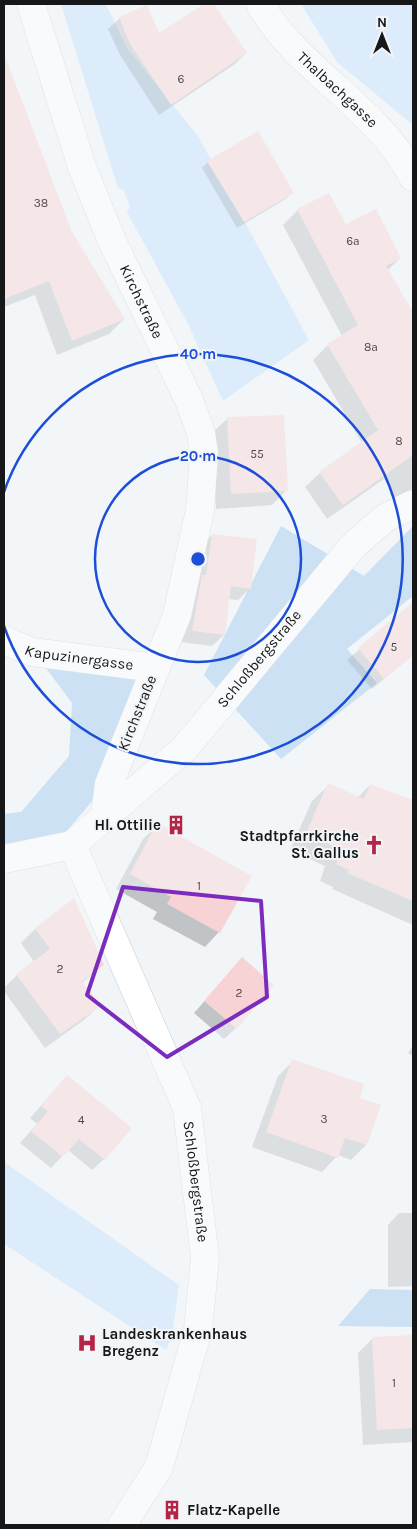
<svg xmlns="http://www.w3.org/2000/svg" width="417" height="1529" viewBox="0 0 417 1529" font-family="Karla,sans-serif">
	<rect width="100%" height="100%" fill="#f2f5f8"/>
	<!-- green -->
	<path fill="#c0e1fd" d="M61,4H106L127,48L198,136L309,340L223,401L188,324L127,212L130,206L123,189L118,188Z
		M301,4H413V125L337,62Z
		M4,1162L179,1285L172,1336L166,1350L4,1244Z"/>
	<!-- forest -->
	<path fill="#9dc8ed" d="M281,526L364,576L413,526V596L347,649L377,683L281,759L204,675Z
		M45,667L119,668L140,681L94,799L64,834L4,850V814L21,812L69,756L72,703Z
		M370,1289L413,1290V1327L338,1326Z"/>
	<!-- shadow -->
	<path fill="#0003" d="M206,4H212L246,53L235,64L159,115L120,55L108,29L120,18L159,35Z
		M8,68L71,233L124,319L109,334L57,355L35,295L4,307V70Z
		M208,162L292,192L286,199L237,228L202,168Z
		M298,210L346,226L400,258L387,271L413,314V489L396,499L384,479L327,519L305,487L320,473L362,443L313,360L328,345L342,336L283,225Z
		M227,419L287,490L272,505L216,509L212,433Z
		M212,535L249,589L238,600L228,599L224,635L212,646L181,642L200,547Z
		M413,603V655L372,689L347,660Z
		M329,785L358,797L370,785L413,802V925L332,889L333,887L320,881L325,866L290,850L312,801Z
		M158,825L219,932L205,947L153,919L157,912L116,889L143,839Z
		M36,928L102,965L82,983L99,1006L84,1020L45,1048L4,991V988L17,975L34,962L21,943Z
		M242,959L236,1028L224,1039L194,1013Z
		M413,1045V1056L408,1053Z
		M293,1061L358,1098L379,1106L366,1145L351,1160L338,1155L322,1172L252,1147L278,1076Z
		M67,1076L104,1159L92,1170L68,1150L51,1168L20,1143L37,1124L30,1118Z
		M399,1213H413V1286L388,1287V1225Z
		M413,1336V1442L363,1445L358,1353L373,1338Z"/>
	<!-- building -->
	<path fill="#f8d3d6" d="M204,4H214L247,53L171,105L130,44L119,17L147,5L159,33Z
		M6,59L72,232L125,319L72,341L49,281L4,299V60Z
		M258,131L294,193L244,222L207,161Z
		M329,193L346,224L376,209L401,258L386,266L413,312V455L343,505L319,472L378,430L327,344L358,325L297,209Z
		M284,415L288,491L231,494L227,417Z
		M212,534L257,539L251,589L231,586L225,635L192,631L202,575H206Z
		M413,602V655L384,679L358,648Z
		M328,783L364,799L370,784L413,800V901L347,873L349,870L336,864L341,850L306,833Z
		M157,823L252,876L220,933L167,904L171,897L130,874Z
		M74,898L104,965L82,981L101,1006L60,1034L16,974L50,949L35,928Z
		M242,957L274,985L237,1029L204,1001Z
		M292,1059L364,1084L360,1098L381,1105L367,1145L345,1138L338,1158L266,1132Z
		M67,1075L132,1128L105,1160L79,1139L63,1157L31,1131L48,1111L41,1106Z
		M413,1335V1428L377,1430L372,1337Z"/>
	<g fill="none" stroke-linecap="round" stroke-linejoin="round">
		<defs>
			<g id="minor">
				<path id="s1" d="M31,4L82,167L112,241L189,400L201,433L204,453L200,510L177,615L109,784L105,814"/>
				<path id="s2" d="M260,4C298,71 378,107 413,177"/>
				<path id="s3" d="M4,640L32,652L156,668"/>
				<path id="s4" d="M72,845L187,1108L205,1258L198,1329L159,1467L122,1525"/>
				<path id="s5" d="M72,845L184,749L353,546L385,518L413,504"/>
				<path d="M4,859L72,845"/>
			</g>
		</defs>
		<!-- minor casing -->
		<use href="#minor" stroke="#c8cccf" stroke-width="29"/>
		<!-- minor -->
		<use href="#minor" stroke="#fff" stroke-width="28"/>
	</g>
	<!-- marked area -->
	<path d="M0 0H417V1529H0ZM123,887L261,901L267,997L167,1057L87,995Z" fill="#f2f5f8" fill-opacity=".55" fill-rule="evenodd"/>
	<path fill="none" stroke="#7b2cbf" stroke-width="4" stroke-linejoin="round" d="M123,887L261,901L267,997L167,1057L87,995Z"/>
	<!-- distance rings -->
	<g fill="none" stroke="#1d4ed8" stroke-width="2.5">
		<circle cx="198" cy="559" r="103"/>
		<path d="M4 492A205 205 0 1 1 4 626"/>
	</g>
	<!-- icons -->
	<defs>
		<symbol id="building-bare" viewBox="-9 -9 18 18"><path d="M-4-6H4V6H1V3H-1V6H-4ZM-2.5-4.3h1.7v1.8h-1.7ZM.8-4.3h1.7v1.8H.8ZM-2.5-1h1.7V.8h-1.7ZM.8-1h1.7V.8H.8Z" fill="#b52347" stroke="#f2f5f8" stroke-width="2.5" paint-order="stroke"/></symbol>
		<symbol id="church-bare" viewBox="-9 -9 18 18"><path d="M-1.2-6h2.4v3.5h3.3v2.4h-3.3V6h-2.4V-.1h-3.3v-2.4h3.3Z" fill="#b52347" stroke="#f2f5f8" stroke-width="2.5" paint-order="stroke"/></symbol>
		<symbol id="hospital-bare" viewBox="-9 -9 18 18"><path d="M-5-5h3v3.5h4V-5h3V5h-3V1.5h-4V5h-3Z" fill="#b52347" stroke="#f2f5f8" stroke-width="2.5" paint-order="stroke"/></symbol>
	</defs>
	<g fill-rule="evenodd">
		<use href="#building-bare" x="162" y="811" width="28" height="28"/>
		<use href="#church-bare" x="360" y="831" width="28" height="28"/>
		<use href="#hospital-bare" x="73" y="1329" width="28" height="28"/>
		<use href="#building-bare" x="158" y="1496" width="28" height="28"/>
	</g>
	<g text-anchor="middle" stroke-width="4" stroke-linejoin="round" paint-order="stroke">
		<!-- number labels -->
		<g font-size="12" fill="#4e4648">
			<text x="181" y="83">6</text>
			<text x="41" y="207">38</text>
			<text x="353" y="245">6a</text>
			<text x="371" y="351">8a</text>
			<text x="399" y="445">8</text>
			<text x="257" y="458">55</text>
			<text x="394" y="651">5</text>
			<text x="199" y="890">1</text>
			<text x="60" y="973">2</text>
			<text x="239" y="997">2</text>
			<text x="324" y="1123">3</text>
			<text x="81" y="1124">4</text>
			<text x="394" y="1387">1</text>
		</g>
		<!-- street labels -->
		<g font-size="15" fill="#161718" stroke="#f2f5f8">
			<text dy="5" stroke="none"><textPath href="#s2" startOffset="116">Thalbachgasse</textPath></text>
			<text dy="5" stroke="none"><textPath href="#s1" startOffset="318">Kirchstraße</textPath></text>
			<text dy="5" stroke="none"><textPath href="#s3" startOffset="78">Kapuzinergasse</textPath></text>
			<text dy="5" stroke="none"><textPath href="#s5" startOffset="265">Schloßbergstraße</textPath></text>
			<text transform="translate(137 713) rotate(-68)" y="5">Kirchstraße</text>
			<text dy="5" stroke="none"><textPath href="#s4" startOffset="361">Schloßbergstraße</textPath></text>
		</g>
		<!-- poi labels -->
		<g font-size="15" font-weight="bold" fill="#161718" stroke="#f2f5f8" text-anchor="end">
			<text x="161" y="830">Hl. Ottilie</text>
			<text x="359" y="841">Stadtpfarrkirche<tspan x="359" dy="17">St. Gallus</tspan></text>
			<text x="102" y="1339" text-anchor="start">Landeskrankenhaus<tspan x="102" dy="17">Bregenz</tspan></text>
			<text x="187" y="1515" text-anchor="start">Flatz-Kapelle</text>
		</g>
	</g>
	<circle cx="198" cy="559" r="8" fill="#1d4ed8" stroke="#f2f5f8" stroke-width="2.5"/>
	<g font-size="15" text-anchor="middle" font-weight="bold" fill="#1d4ed8" stroke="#f2f5f8" stroke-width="4" stroke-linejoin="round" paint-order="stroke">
		<text x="198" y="359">40 m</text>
		<text x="198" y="461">20 m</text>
	</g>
	<!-- border -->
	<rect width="417" height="1529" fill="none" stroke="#161718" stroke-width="10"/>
	<!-- north arrow -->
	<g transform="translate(382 35)" stroke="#f2f5f8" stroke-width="4" paint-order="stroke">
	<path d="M0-4L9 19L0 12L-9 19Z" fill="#161718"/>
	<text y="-8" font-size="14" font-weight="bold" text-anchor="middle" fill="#161718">N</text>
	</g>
</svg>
